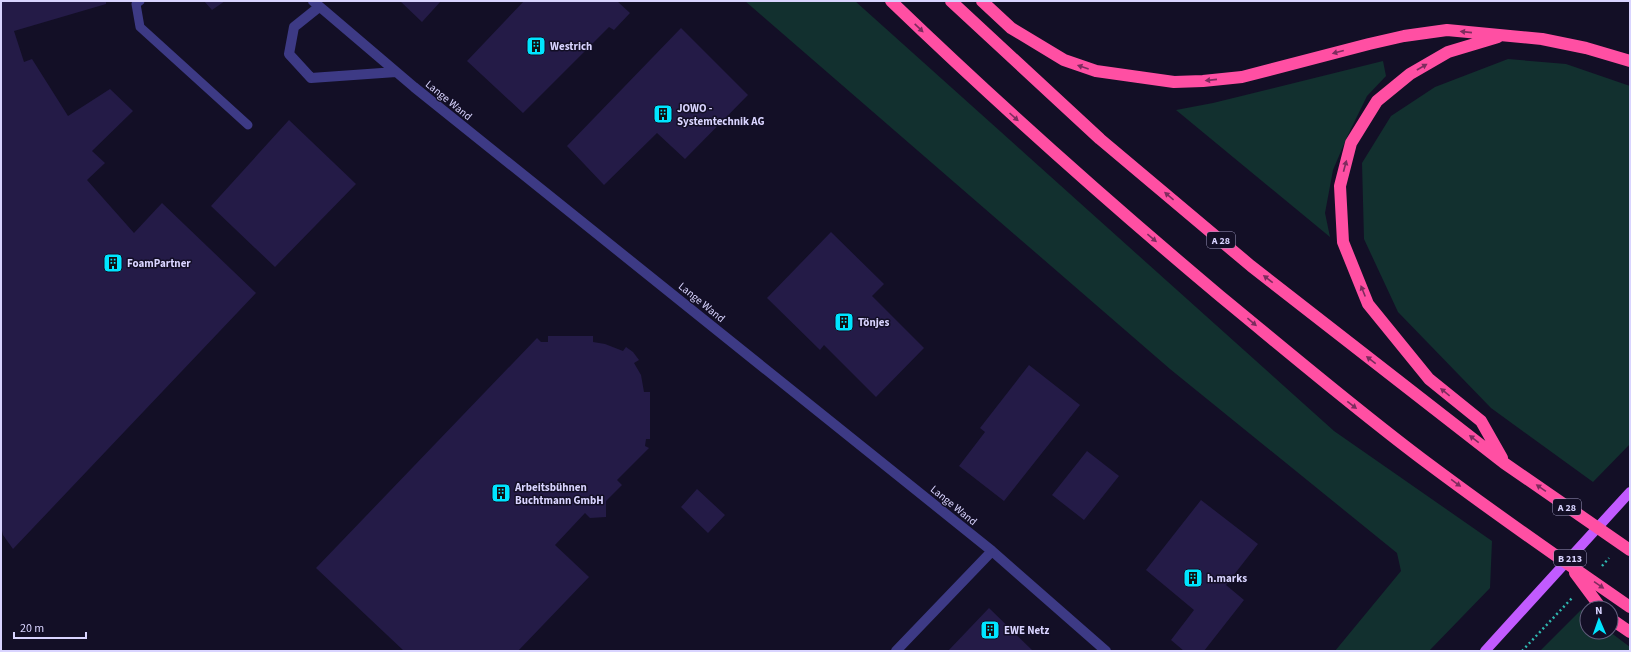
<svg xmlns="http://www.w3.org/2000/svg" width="1631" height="652" viewBox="0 0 1631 652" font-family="'Source Sans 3',sans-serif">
	<rect width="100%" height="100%" fill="#130f26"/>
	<!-- green -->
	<path fill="#12302f" d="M745,1H855L1334,431L1492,541L1490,588L1429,651H1335L1401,571L1397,553L1170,369Z
		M1508,59L1566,64L1630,86V444L1593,482L1491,408L1398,312L1364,239L1362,163L1391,116L1435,87Z
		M1383,61L1386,76L1367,96L1347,137L1333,170L1325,213L1330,237L1176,110L1213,103Z
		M1581,610L1587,614V632H1610L1630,647V651H1540Z"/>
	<!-- building -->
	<path fill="#241b47" d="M1,1H106V4L14,31L24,62L32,59L68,116L110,89L133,111L92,151L105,163L87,180L134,233L162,203L256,293L13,549L3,535L1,527Z
		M204,1H225L212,10Z
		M400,1H441L422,22Z
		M524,1H617L630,13L614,30L609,27L523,113L467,61Z
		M681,28L748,95L685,159L657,133L604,185L567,146Z
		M289,120L356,184L275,267L211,206Z
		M831,232L884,284L872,296L924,348L876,397L824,345L820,350L767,298Z
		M548,336H593V342L605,344L623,351L626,347L633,352L639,360L634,363L641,375L644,392H650V439H646L645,446L649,448L617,480L622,485L606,501V517L590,518L585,513L555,545L589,577L518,651H404L316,568L537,338L541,342H548Z
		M1029,365L1080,405L1004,501L959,466L985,432L980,428Z
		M1087,451L1119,476L1084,520L1052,495Z
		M697,489L725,515L708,533L681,507Z
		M1201,500L1258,544L1226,585L1244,600L1204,651H1184L1171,640L1194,610L1146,570Z
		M989,608L1033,651H948Z"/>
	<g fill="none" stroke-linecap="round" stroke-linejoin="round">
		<!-- path -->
		<path stroke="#2fb8b0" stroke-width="2.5" stroke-dasharray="2 3" stroke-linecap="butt" d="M1602,566L1609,558
			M1522,651L1572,598"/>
		<!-- lane -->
		<path stroke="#3d3a85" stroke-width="9" d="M140,1L136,4L140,27L248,125"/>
		<!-- street -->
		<path stroke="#3d3a85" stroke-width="10" d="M313,1L414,87L992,551L1106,651
			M319,7L294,27L289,54L311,78L396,72
			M896,651L992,551"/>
		<!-- primary -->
		<path stroke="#c25bff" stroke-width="10" d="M1485,651L1630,492"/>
		<!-- highway -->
		<path stroke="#ff4fa3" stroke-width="12" d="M891,1C997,103 1107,201 1220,296C1287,351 1353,407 1422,459C1490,510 1560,559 1630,607
			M951,1L1100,139L1251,266L1504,463L1630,550
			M982,1L1011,28L1064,60L1096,71L1174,82L1203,81L1242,77L1369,44L1404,36L1447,30L1542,39L1586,48L1630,61
			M1498,37L1448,52L1410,74L1377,101L1351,143L1340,186L1343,242L1368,304L1429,379L1481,421L1502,458
			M1575,573L1601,608
			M1611,619L1630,632"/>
	</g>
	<!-- one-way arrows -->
	<defs><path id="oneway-solid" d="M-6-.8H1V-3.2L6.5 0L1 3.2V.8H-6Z"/></defs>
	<g fill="#7d2c5e">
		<use href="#oneway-solid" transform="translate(919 28) rotate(44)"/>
		<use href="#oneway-solid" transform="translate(1466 32) rotate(-174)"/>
		<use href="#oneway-solid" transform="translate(1338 52) rotate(165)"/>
		<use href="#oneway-solid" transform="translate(1083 67) rotate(-161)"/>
		<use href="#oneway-solid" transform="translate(1422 67) rotate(-30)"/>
		<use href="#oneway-solid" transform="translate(1211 80) rotate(174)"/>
		<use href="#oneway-solid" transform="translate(1014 117) rotate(42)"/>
		<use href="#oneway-solid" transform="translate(1345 166) rotate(-75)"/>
		<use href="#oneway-solid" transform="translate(1169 196) rotate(-140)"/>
		<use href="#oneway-solid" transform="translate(1152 238) rotate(40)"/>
		<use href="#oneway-solid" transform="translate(1268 279) rotate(-142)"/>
		<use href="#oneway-solid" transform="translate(1363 291) rotate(-112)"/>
		<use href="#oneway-solid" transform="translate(1252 322) rotate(40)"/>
		<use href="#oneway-solid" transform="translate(1371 360) rotate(-142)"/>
		<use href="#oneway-solid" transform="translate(1445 392) rotate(-141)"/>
		<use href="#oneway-solid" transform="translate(1352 405) rotate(38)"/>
		<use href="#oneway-solid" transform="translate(1474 439) rotate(-142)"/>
		<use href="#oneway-solid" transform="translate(1456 483) rotate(36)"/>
		<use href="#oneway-solid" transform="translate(1541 488) rotate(-145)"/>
		<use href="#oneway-solid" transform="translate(1599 585) rotate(34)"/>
	</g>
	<!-- icons -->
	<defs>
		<symbol id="building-square" viewBox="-11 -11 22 22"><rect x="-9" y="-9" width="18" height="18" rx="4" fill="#00e5ff" stroke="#130f26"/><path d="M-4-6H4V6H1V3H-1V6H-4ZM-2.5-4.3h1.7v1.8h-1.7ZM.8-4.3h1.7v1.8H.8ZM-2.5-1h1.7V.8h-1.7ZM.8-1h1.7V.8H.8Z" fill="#111"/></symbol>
	</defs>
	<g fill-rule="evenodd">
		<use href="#building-square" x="525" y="35" width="22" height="22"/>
		<use href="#building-square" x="652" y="103" width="22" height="22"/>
		<use href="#building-square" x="102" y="252" width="22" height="22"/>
		<use href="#building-square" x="833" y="311" width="22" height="22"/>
		<use href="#building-square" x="490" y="482" width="22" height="22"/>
		<use href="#building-square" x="1182" y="567" width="22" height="22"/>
		<use href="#building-square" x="979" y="619" width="22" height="22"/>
	</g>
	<g text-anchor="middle" stroke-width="3" stroke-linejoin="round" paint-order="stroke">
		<!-- shield labels -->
		<g fill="#130f26" stroke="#9e99be" stroke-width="1">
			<rect x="1207" y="232" width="28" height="16" rx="3"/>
			<rect x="1553" y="499" width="28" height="16" rx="3"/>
			<rect x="1554" y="550" width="32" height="16" rx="3"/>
		</g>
		<g font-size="10" font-weight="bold" fill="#d9d4ff">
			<text x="1221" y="244">A 28</text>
			<text x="1567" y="511">A 28</text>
			<text x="1570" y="562">B 213</text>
		</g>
		<!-- poi labels -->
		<g font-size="11" font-weight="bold" fill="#d9d4ff" stroke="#130f26" text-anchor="start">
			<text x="550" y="50">Westrich</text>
			<text x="677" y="112">JOWO ‑<tspan x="677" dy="13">Systemtechnik AG</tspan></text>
			<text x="127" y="267">FoamPartner</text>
			<text x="858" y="326">Tönjes</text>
			<text x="515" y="491">Arbeitsbühnen<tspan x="515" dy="13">Buchtmann GmbH</tspan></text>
			<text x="1207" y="582">h.marks</text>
			<text x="1004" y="634">EWE Netz</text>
		</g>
		<!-- street labels -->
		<g font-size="11" fill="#d9d4ff" stroke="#130f26">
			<text transform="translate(449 100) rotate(39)" y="4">Lange Wand</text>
			<text transform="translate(702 302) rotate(39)" y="4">Lange Wand</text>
			<text transform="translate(954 505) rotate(39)" y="4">Lange Wand</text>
		</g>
	</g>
	<!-- border -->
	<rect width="1631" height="652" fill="none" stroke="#d9d4ff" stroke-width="4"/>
	<!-- north arrow -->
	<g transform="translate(1599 620) rotate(358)"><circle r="19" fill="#130f26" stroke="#625e7d"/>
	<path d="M0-3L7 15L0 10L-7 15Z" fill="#00e5ff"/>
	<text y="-6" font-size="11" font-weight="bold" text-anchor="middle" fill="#d9d4ff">N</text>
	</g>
	<!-- scale -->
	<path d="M14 632v6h72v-6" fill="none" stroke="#d9d4ff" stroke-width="2"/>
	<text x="20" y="632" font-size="12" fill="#d9d4ff" stroke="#130f26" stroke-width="3" paint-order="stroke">20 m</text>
</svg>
